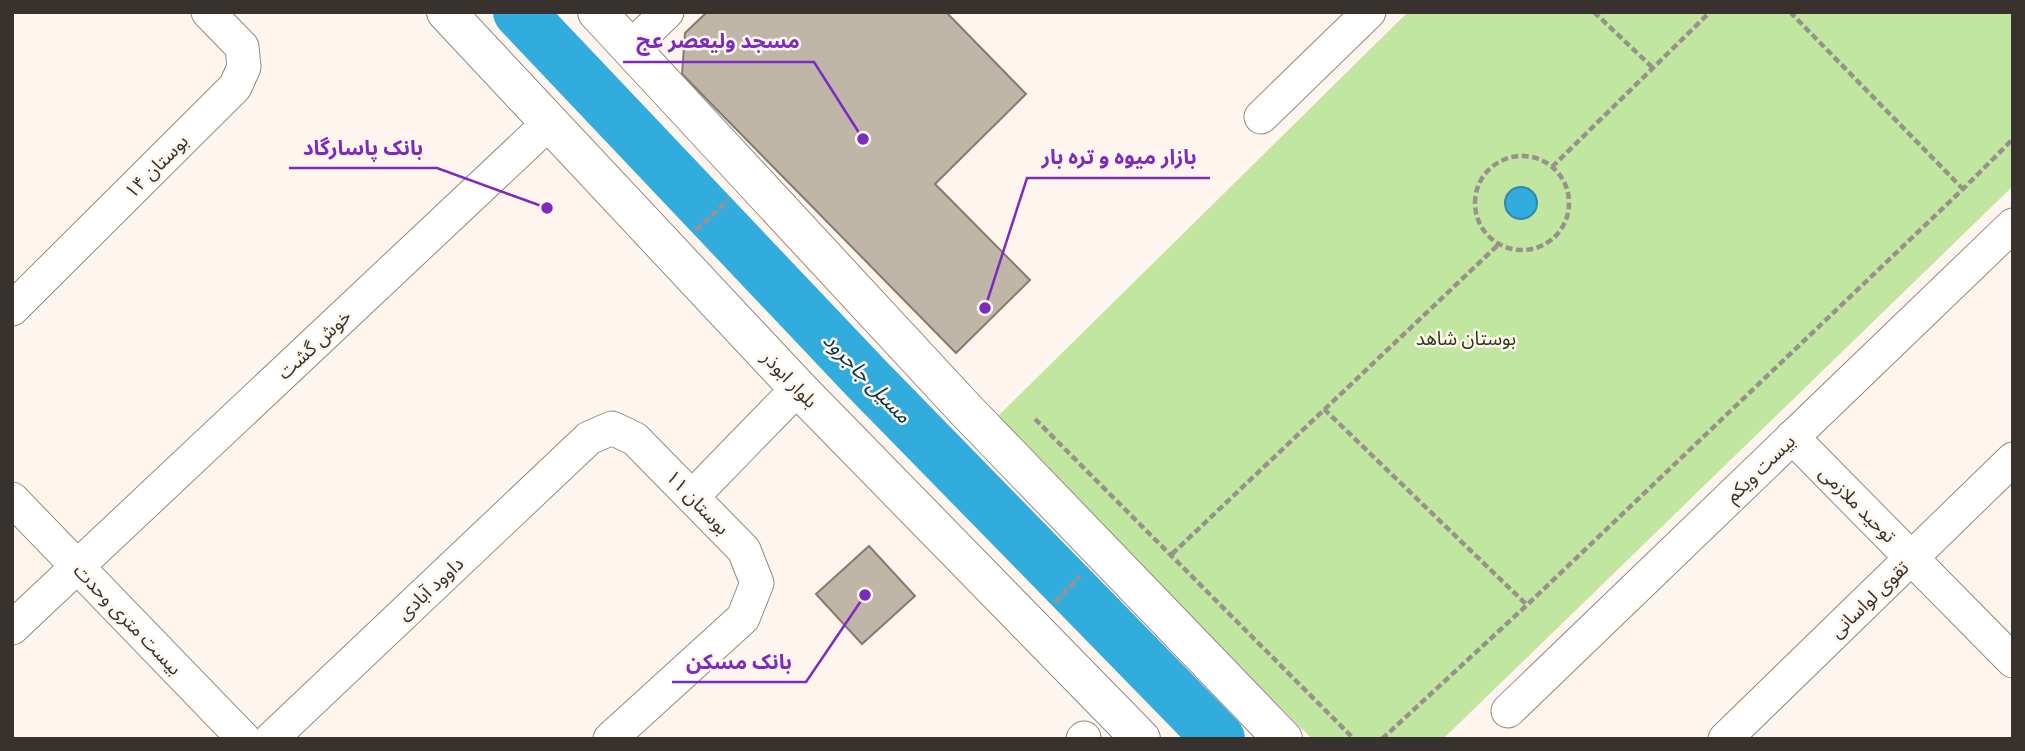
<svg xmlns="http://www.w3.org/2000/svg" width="2025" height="751" viewBox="0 0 2025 751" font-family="'Roboto Condensed','Noto Sans Arabic',sans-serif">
	<rect width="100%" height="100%" fill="#fef6ee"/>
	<!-- green -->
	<path fill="#c1e6a0" d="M1408,12H2013V186L1443,739H1312L994,420Z"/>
	<!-- water -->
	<path fill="#32abdd" stroke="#3487a8" stroke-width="2" d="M1505 203a16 16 0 1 1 32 0a16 16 0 1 1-32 0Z"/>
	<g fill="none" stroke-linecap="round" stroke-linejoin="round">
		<!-- river -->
		<path stroke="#32abdd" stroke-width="52" d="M519,12L867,379L1219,739"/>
	</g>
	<!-- building -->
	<path fill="#c0b6a8" stroke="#847b6e" stroke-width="2" d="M707,12H946L1026,94L935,184L1030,280L956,353L682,74L685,33Z
		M869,546L915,596L862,644L816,594Z"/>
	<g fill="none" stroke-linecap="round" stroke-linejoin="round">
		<defs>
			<path id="street" d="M631,47L667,12
				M1261,117L1369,12
				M12,309L235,87L244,67L242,47L208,12
				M1792,437L2013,661
				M693,496L798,388
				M12,499L244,739
				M12,628L550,122
				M1508,711L2013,225
				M271,739L589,438L612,428L635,439L744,550L757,583L743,618L610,739
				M1083,739L1084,738
				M1725,739L2013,459"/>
			<path id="secondary" d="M446,12L798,388L1141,739
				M597,12L964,408L1283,739"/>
		</defs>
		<!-- street casing -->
		<use href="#street" stroke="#96897e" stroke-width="35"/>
		<!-- secondary casing -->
		<use href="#secondary" stroke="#96897e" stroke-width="40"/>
		<!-- path -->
		<path stroke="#99928c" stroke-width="4.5" stroke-dasharray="7 3.5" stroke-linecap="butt" d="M1594,12L1653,68
			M1790,12L1963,189
			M1475 203a47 47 0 1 1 94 0a47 47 0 1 1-94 0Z
			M1552,167L1710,12
			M696,230L728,200
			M1324,409L1527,605
			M1035,419L1354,739
			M1172,554L1499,244
			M1055,602L1080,576
			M1382,739L1527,605L1963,189L2013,139"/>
		<!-- street -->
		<use href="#street" stroke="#fff" stroke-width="33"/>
		<!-- secondary -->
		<use href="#secondary" stroke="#fff" stroke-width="38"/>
	</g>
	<g text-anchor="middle" stroke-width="5" stroke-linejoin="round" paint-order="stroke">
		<!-- street labels -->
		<g font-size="19" fill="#37322d" stroke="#fef6ee">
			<text transform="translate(156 166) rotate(-45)" y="7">بوستان ۱۴</text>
			<text transform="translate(314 344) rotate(-43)" y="7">خوش گشت</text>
			<text transform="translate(790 379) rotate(46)" y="7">بلوار ابوذر</text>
			<text transform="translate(1760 468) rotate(-44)" y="7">بیست ویکم</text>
			<text transform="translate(698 502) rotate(46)" y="7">بوستان ۱۱</text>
			<text transform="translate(1858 504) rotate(45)" y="7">توحید ملازمی</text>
			<text transform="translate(430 588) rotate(-43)" y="7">داوود آبادی</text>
			<text transform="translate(1869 599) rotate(-44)" y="7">تقوی لواسانی</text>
			<text transform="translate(128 619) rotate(46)" y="7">بیست متری وحدت</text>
		</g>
		<!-- park labels -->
		<g font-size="19" fill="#293b17" stroke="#fef6ee">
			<text x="1466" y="345">بوستان شاهد</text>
		</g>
		<!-- water labels -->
		<g font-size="21" font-style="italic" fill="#02374b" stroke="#fef6ee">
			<text transform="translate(867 378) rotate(46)" y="7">مسیل جاجرود</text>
		</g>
	</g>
	<!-- callouts -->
	<path fill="none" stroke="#7b2cbf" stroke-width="2.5" d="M863 139L814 62H623M547 208L437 168H289M985 308L1027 178H1210M865 595L806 682H672"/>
	<g fill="#7b2cbf" stroke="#fef6ee" stroke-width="2.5">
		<circle cx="863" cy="139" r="7"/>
		<circle cx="547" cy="208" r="7"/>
		<circle cx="985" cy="308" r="7"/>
		<circle cx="865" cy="595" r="7"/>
	</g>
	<g font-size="21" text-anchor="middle" font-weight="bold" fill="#7b2cbf" stroke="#fef6ee" stroke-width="5" stroke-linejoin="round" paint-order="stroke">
		<text x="718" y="48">مسجد ولیعصر عج</text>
		<text x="363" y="155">بانک پاسارگاد</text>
		<text x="1119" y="164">بازار میوه و تره بار</text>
		<text x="739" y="669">بانک مسکن</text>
	</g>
	<!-- border -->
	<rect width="2025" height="751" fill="none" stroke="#37322d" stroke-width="28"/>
</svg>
